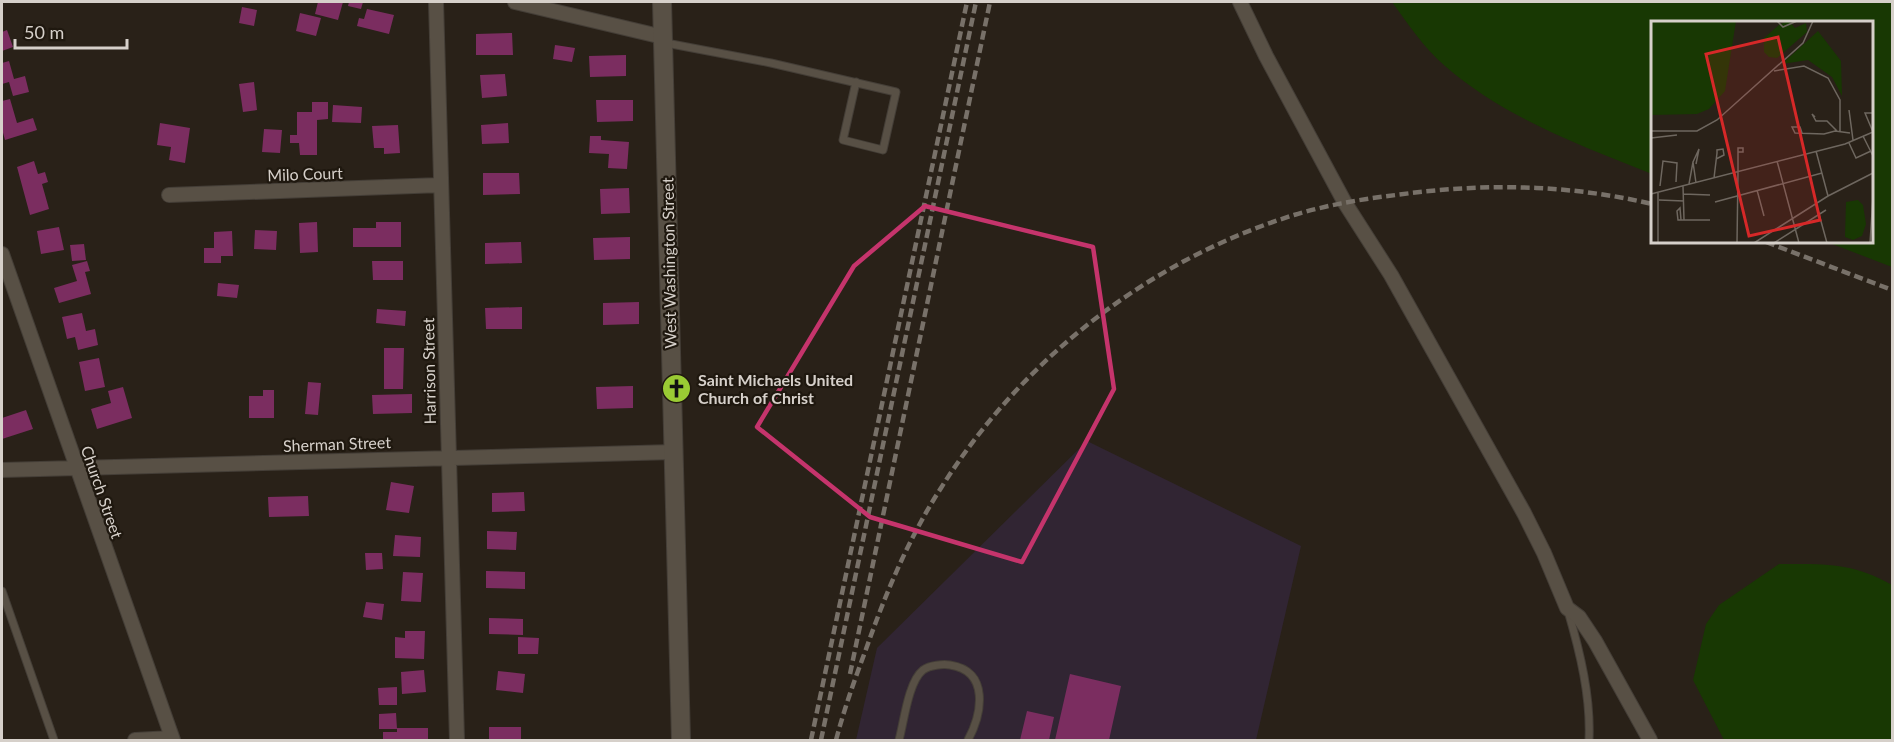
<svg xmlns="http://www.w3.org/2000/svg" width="1894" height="742" viewBox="0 0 1894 742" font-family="Lato,sans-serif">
	<rect width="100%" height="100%" fill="#292118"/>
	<!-- industrial -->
	<path fill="#312533" d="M1087,441L1301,546L1256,740H856L877,648Z"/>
	<!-- green -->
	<path fill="#183803" d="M1392,2H1892V267L1827,242H1872V22H1652V174C1579,145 1505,118 1445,66C1424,48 1408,24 1392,2Z
		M1779,564C1824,564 1852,562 1892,585V740H1724L1693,680L1706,624L1719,605Z"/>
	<!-- building -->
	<path fill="#7b2d60" d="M318,2H343L338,20L315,14Z
		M349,2H363L361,9L348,6Z
		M242,7L257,10L254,26L239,23Z
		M367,9L394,15L389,34L357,26L359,18L364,19Z
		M300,13L321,18L316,36L296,31Z
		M7,30L13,47L2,51V32Z
		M512,33L513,55H476V34Z
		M555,45L575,48L572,62L553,59Z
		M626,55V76L590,77L589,56Z
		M9,61L14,79L25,76L29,92L13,96L9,82L2,84V63Z
		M505,74L507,96L482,98L480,75Z
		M254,82L257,110L243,112L239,84Z
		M10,99L17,123L33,118L37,130L5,140L2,129V101Z
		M596,100H633V121L597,122Z
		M312,102H328V119L317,120V155H300L299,143H290V135H297V112H312Z
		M333,105L362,107L361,123L332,122Z
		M160,123L190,128L185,163L169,160L171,147L157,145Z
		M508,123L509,143L482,144L481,125Z
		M398,125L400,153L384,154V148H374L372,126Z
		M264,129L282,130L280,153L262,152Z
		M590,136H601V140L629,142L627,169L608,168L609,154L589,153Z
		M34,161L38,174L45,172L48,182L42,184L49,209L30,215L17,167Z
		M483,173H519L520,194L483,195Z
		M629,188L630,213L601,214L600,189Z
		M317,222L318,252L300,253L299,223Z
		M376,222H401V247H353V228H376Z
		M59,227L64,250L41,254L37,231Z
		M255,230L277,231L276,250L254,249Z
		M232,231L233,256H221V263H204V248H214V232Z
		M630,237V259L594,260L593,238Z
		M521,242L522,263L485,264V243Z
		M84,244L86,260L72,261L70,245Z
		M87,261L90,271L85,272L91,294L59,303L54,288L77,281L72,265Z
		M372,261H403V280H373Z
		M218,283L239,285L237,298L217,296Z
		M639,302V324L603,325V303Z
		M522,307V329H486L485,308Z
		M377,309L406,311L405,326L376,323Z
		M82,313L86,331L95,329L98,345L78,350L75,337L67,339L62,317Z
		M384,348H404L403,389H384Z
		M99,358L105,387L85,391L79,362Z
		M308,382L321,383L318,415L305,414Z
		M633,386V408L597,409L596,387Z
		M123,387L132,418L97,429L91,409L111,403L108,391Z
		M263,390H274V418H249V396H263Z
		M412,394V413L373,414L372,395Z
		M26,410L33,429L2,439V418Z
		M391,482L414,486L409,513L386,510Z
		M524,492L525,511L492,512V493Z
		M308,496L309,516L269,517L268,497Z
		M487,531L517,532L516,550L487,549Z
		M395,535L421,537L420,557L393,556Z
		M365,553H382L383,569L366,570Z
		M486,571L525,572V589L486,588Z
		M403,572L423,573L421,602L401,601Z
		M366,602L384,604L382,620L363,617Z
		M489,618L523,619V635L489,634Z
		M405,631H425L424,659L395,658V637L405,638Z
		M518,637L539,638L538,654H518Z
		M424,670L426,692L402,694L401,672Z
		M498,671L525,674L523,693L496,690Z
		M1070,674L1121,686L1109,740H1055Z
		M397,687V705H379L378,688Z
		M1027,711L1054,717L1049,740H1020Z
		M396,713L397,729H379V714Z
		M489,727H521V739L489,740Z
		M397,728H428V740H383V732H397Z"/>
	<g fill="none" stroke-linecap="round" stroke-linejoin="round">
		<defs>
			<path id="lane" d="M666,43L771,63L896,92L883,150L843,140L856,82
				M2,591L54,740
				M1568,611C1580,652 1591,697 1589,740
				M899,740C904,722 908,682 923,670C930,665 943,664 950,665C990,671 982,714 968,740"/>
			<path id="street" d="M436,2L457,740
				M515,2L663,37
				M1240,2L1266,56L1345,203L1391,275L1524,513L1544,553L1567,608L1579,617L1595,641L1650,740
				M169,195L441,185
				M2,254L173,740
				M2,470L674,452
				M135,740L172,738"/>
			<path id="secondary" d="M662,2L681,740"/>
		</defs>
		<!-- lane casing -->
		<use href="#lane" stroke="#443e37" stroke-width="9"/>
		<!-- street casing -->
		<use href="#street" stroke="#443e37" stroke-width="16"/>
		<!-- secondary casing -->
		<use href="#secondary" stroke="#443e37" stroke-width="20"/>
		<!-- lane -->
		<use href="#lane" stroke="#585045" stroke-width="7"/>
		<!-- street -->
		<use href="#street" stroke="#585045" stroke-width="14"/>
		<!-- secondary -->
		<use href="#secondary" stroke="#585045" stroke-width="18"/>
		<!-- rail -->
		<path stroke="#787169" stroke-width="4.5" stroke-dasharray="9 4.5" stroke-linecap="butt" d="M1766,242L1892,290
			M850,674L990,2
			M811,740L967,2
			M821,740L976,2
			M836,740C844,710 854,681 865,652C885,595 908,539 941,488C1022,359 1149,260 1294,215C1327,205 1362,199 1396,195C1483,183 1567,184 1652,204"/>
	</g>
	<!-- marked area -->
	<path fill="none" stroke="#c5346c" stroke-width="4.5" stroke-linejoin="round" d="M925,206L1093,247L1114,389L1022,562L870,517L757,427L854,266Z"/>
	<!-- icons -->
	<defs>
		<symbol id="church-disc" viewBox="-11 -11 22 22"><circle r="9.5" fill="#9acb34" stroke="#1f180f"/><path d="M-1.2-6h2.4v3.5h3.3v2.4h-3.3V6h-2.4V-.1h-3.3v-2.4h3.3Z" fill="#111"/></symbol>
	</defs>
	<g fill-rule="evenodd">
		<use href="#church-disc" x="660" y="372" width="33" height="33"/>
	</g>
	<g text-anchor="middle" stroke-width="4.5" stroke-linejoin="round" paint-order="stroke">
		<!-- street labels -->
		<g font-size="16" fill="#d6d0ca" stroke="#1f180f">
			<text transform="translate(305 174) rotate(-2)" y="6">Milo Court</text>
			<text transform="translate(669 263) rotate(-91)" y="6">West Washington Street</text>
			<text transform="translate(429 371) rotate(-91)" y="6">Harrison Street</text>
			<text transform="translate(337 444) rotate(-2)" y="6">Sherman Street</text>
			<text transform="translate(102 492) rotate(71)" y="6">Church Street</text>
		</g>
		<!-- poi labels -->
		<g font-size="16" font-weight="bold" fill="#d6d0ca" stroke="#1f180f" text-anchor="start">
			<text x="698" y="386">Saint Michaels United<tspan x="698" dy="18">Church of Christ</tspan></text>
		</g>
	</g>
	<!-- overview -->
	<g transform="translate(1651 21)">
		<rect width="222" height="222" fill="#292118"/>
		<path d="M0,0H85L74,70L58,88L46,93L0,94ZM138,0L144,7L155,2L156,11L126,37L118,36L113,31V17L129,3ZM167,10L190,40L191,75L181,56L157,39L131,43ZM207,179L212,184L215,203L211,215L202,219L194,216L195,181Z" fill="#183803"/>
		<path fill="none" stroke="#6e675f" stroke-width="1.5" d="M126,0L132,6L146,0M123,50L153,45L177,57L189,79V110M198,89L202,119M164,96L161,93L165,100H176L186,110M0,110H46L66,99L152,22L162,0M222,111L214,92H222M151,112L149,106H141L144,112L173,113L184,110L199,112M212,115L222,135M0,117L26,114M198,122L205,137L220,130M165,130L177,175M87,131H92V127H87V150M126,140L148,222M42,141L48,128L45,143M63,157L66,132V129L72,128L73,134L65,138M38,163L42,141L45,162M9,165L12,140L26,142L25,161M32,165L33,199M106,169L113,195M0,173L194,123L222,111M32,173L59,174M8,179L33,180M64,181L171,152M165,182L176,222M29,187L30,199H27L26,190ZM30,199H59M7,222V171M86,222L87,151M103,222L177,175L222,152M123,222L175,189M219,222L222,176"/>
		<path fill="#d62828" fill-opacity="0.15" stroke="#d62828" stroke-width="3" d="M127,16L169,199L98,215L55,33Z"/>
		<rect width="222" height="222" fill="none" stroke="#d6d0ca" stroke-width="3"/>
	</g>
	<!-- border -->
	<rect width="1894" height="742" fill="none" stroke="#d6d0ca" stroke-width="6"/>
	<!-- scale -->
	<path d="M15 39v9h112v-9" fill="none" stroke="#d6d0ca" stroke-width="3"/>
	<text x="24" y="39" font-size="18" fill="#d6d0ca" stroke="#1f180f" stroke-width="4.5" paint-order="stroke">50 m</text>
</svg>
